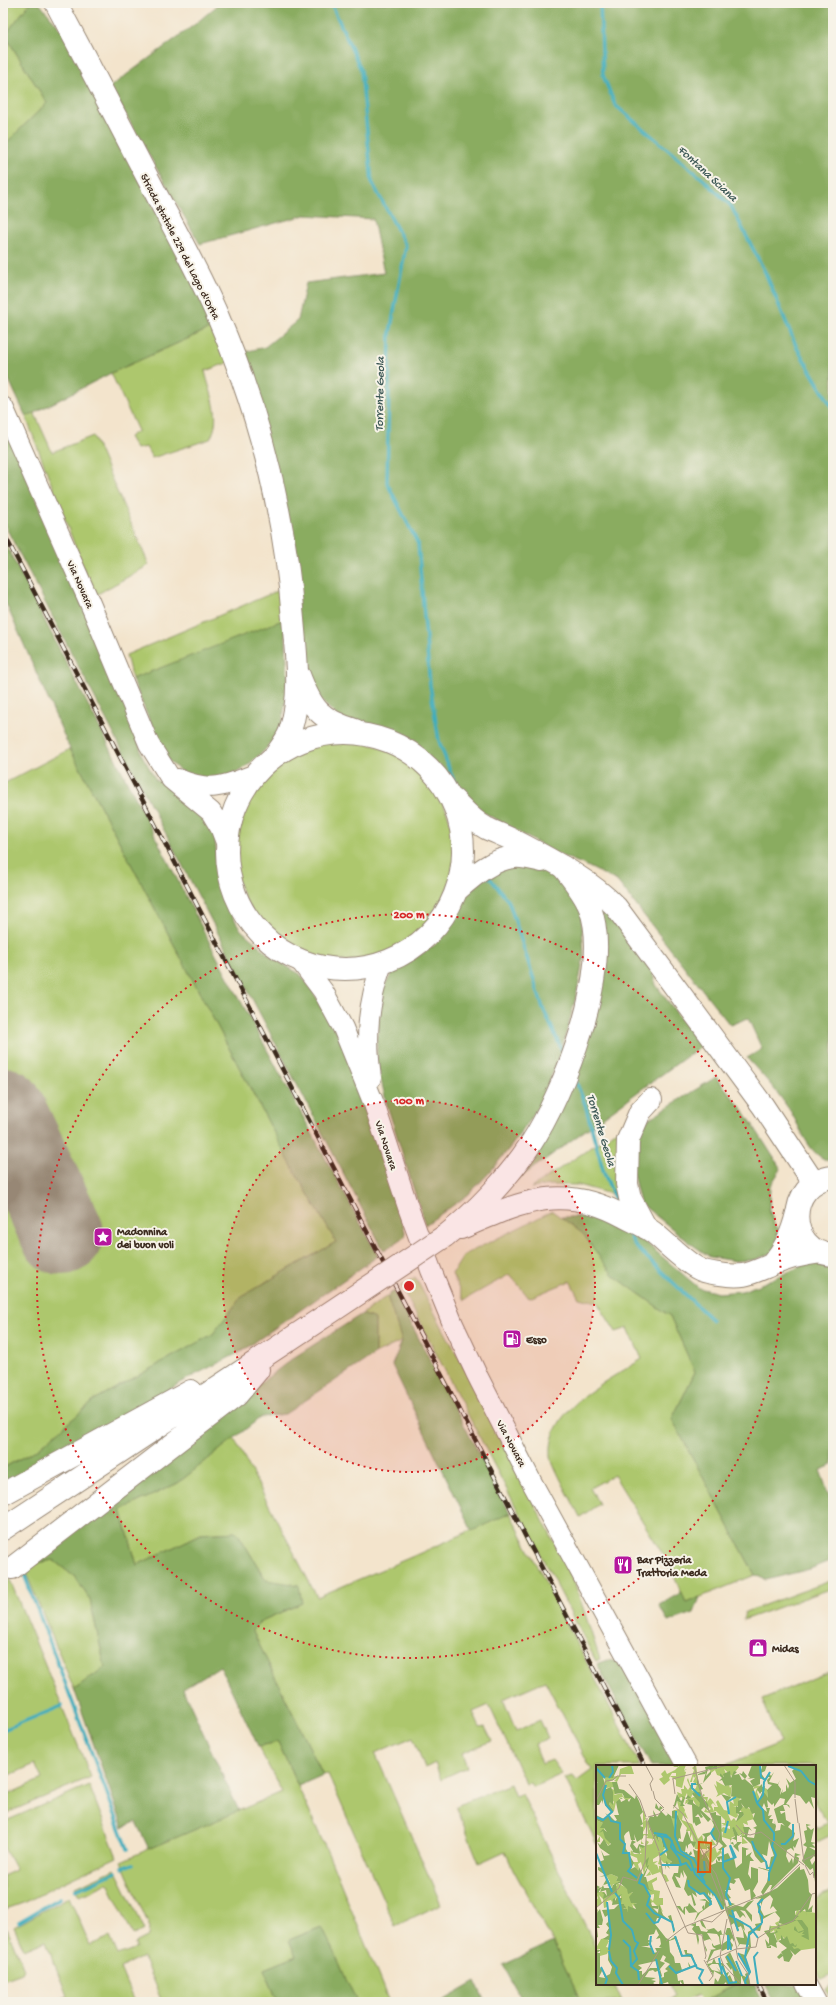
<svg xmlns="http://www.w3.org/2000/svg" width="836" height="2005" viewBox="0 0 836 2005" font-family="'Gochi Hand',sans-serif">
	<rect width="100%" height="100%" fill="#f7f3e8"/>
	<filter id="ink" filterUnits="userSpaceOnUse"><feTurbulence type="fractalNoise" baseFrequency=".025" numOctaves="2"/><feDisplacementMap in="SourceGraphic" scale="8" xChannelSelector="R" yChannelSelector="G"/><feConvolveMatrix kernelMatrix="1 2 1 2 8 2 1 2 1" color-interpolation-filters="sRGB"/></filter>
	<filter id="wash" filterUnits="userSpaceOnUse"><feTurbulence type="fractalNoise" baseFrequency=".012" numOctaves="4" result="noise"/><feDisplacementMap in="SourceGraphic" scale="16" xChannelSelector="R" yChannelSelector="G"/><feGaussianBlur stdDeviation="0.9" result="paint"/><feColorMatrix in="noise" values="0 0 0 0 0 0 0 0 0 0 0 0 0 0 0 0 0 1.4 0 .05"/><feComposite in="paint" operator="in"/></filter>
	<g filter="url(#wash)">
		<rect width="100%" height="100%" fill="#f3e4cc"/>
		<!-- green -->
		<path fill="#adc76d" stroke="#747846" d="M3,3H30L5,35L47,103L3,146Z
			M216,326L230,362L205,371C210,394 223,417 210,439L152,458L146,447L136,449L129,437L138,431L111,373Z
			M34,412L52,452L93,436L149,565L94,596L26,417Z
			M282,589L285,619L279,623L132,679L126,655Z
			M234 851a110 110 0 1 1 220 0a110 110 0 1 1-220 0Z
			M70,749L289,1161L336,1242L242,1296L213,1334L96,1399L38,1449L3,1468V784Z
			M629,1122L625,1198L578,1185H550L531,1188Z
			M552,1211L583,1233L613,1275L670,1316L695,1372L672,1419L755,1575L686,1603L667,1561L614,1475L590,1488L599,1504L580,1517C575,1506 552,1466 551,1456C547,1408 608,1381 642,1359L628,1328L616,1332L597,1302L579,1298L570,1281L529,1298L510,1274L464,1300L452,1274L464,1255Z
			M415,1277L470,1378L574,1581L600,1659L596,1661L401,1286Z
			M387,1296L402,1341L375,1354V1320L362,1314Z
			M234,1438L317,1597L416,1555L510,1513L640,1766H597V1845L565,1778L573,1776L577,1781L592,1770L545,1681L503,1699L516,1731L540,1720L548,1738L535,1744L542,1764L552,1760L562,1774L533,1787L530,1783L526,1784L489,1705L473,1712L480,1728L485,1727L492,1741L462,1753L467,1767L441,1779L435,1763L425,1768L413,1737L375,1753L441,1904L395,1926L328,1774L323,1775L252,1630L261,1621L302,1603L266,1580L237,1532L201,1534L137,1565L121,1510L178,1483Z
			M53,1560L76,1578L90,1600L105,1668L74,1689L23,1566Z
			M3,1563L91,1777L7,1813L3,1810V1799L7,1795L42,1779L35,1764L3,1778Z
			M833,1580V1588L743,1620L745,1612Z
			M833,1670V1839L831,1835L815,1843V1825L817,1828L827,1823L815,1803V1766H723L780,1743L762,1699Z
			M278,1742L331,1860L389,2002H357L321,1927L289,1940L296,1956L264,1969L278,2002H162L143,1957L120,1968L134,2002H51L67,1996L46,1941L24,1950L14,1927L69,1897L90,1945L110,1937L118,1955L136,1948L135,1943L149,1936L150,1928L121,1861L282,1792L258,1746Z
			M510,1784L515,1797L522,1794L597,1950V1984H614L622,2002H581L553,1942L513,1869L505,1851L479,1863L456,1806Z
			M89,1785L117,1857L62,1883L26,1902L3,1910V1876L16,1870L3,1846V1820H8Z
			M115,1869L145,1930L133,1935L108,1883L80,1896L76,1887Z
			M833,1890V1973L821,1979L815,1968V1899Z
			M7,1929L24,1969L22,1973L3,1980V1932Z
			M669,1984H737L703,2002L697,1996L683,2002H661L675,1996Z
			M833,1984V2002L825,1989Z"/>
		<!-- forest -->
		<path fill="#8aac60" stroke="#626b3f" d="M30,3H39L60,28L216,326L111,373L26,417L3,367V146L47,103L5,35Z
			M220,3H833V1162C806,1157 801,1124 786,1105C775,1088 760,1073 747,1058L762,1049L748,1018L730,1025L617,881L585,865L557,854L476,808L462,796L453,782L427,755L399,737L339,718L312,692L256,397L244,352L265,347L298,320L306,283L384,273L373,219L305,215L200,244L110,87L194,25Z
			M3,421L134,725L142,755L156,780L176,792L215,829L217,874L226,905L241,930L274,959L300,974L310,987L343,1041L398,1203L406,1236L384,1251L3,522Z
			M3,539L216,955L378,1256L242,1351L181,1382L113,1428L3,1486V1468L38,1449L96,1399L213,1334L242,1296L336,1242L289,1161L70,749L3,597Z
			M285,619L288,685L281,731L264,751L242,770L224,778L194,779L180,771L165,757L132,679Z
			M541,864L560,877L581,912L584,956L576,997L561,1051L540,1104L512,1145L489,1173L468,1195L425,1225L387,1105L377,1063V1040L382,990L393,972L435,945L454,921L465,895L488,873L510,866Z
			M598,903L619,926L651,967L656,985L701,1046L517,1180L558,1107Z
			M716,1077L744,1111L781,1169L770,1186L769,1208L774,1224L785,1236L772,1253L754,1260L735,1261L710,1257L690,1243L640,1203L631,1166L637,1126Z
			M561,1217H586L626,1226L699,1288L719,1293L742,1291L761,1284L795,1269L812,1258L833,1259V1465L820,1470L833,1507V1560L810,1569L766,1580L755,1575L672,1419L695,1372L670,1316L613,1275L583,1234Z
			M394,1291L510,1513L472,1531L392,1365L402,1341L387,1296Z
			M362,1314L375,1319V1354L285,1414L261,1417L178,1483L121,1510L137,1565L201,1534L237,1532L266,1580L299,1585L302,1603L261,1621L252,1630L323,1775L298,1786L278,1742L258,1746L220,1666L183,1689L239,1811L149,1849L136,1822L123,1827L74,1689L105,1667L90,1600L76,1578L53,1560L23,1566L293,1358Z
			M682,1592L686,1603L700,1597L694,1613L668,1622L659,1605Z
			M608,1660L620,1662L683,1766H651L597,1664Z
			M322,1927L357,2002H278L264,1969L296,1956L289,1940Z
			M553,1942L581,2002H523L503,1965Z
			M476,1982L485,2002H441Z
			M737,1984H754L763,2002H703Z
			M765,1984H804L814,2002H775Z"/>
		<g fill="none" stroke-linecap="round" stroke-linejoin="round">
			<!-- stream -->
			<path stroke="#40adbd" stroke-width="3.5" d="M331,3L361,70L372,182L406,246L390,333L387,483L418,544L430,685L439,741L457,790
				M600,3L603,75L615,105L704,180L731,206L765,272L797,348L833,409
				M490,878L509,902L543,1008L564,1055
				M574,1077L585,1104L604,1173L617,1204
				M627,1228L634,1245L712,1320
				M24,1574L128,1849
				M3,1730L62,1706
				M123,1868L133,1864
				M76,1890L116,1872
				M19,1922L60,1898
				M3,1931L4,1930"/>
			<!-- runway -->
			<path stroke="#978775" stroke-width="84" d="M3,1109L62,1233"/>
		</g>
	</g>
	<g filter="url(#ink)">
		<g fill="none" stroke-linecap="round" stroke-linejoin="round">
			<defs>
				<path id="secondary" d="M3,407L89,601L149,744L171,779L211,812L220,827L227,845
					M178,779C212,793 224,786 256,774
					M299,959L323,991L343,1028L374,1104L409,1210L431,1270L453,1324L477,1375L530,1479L687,1766
					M371,1078C365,1034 368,1005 382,963
					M806,1984L816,2002"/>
				<path id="primary" d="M56,3C89,65 121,127 154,190C176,232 199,273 218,317C259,412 285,515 293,619C296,655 302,696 290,731C287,740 280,748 275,756
					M299,675C312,709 319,719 355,730
					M227 851a118 118 0 1 1 236 0a118 118 0 1 1-236 0Z
					M454,800C464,810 473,821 486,828C499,834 513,839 525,846C557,863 591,881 616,907L763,1106L814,1183
					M457,890C473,876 492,859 514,857C522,856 533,859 542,861
					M833,1177C785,1182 786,1252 833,1255"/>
				<path id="trunk" d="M461,1228C522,1202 562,1182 625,1217C635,1222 645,1226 654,1233C665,1242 687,1264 699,1269C704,1272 713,1273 719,1274C744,1278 749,1274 771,1265C787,1258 804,1254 821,1252
					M646,1228L630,1198L627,1184L628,1140L640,1112L651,1100
					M445,1236C475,1213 509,1177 530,1145C564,1094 613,968 590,908C584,893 573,880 563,867
					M771,1265C785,1249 792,1234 797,1213
					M3,1494L191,1391
					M3,1529L325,1316
					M12,1568L237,1395L258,1370"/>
			</defs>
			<!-- secondary casing -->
			<use href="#secondary" stroke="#978775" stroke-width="22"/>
			<!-- primary casing -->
			<use href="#primary" stroke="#978775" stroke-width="24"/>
			<!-- trunk casing -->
			<use href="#trunk" stroke="#978775" stroke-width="24"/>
			<!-- secondary -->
			<use href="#secondary" stroke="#fff" stroke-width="20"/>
			<!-- primary -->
			<use href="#primary" stroke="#fff" stroke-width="22"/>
			<!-- trunk -->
			<use href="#trunk" stroke="#fff" stroke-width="22"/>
			<defs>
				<path id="rail" d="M3,532L645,1766
					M758,1984L767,2002"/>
			</defs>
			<!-- rail casing -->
			<use href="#rail" stroke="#3b2a1e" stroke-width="4.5"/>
			<!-- rail -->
			<use href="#rail" stroke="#f7f3e8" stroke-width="3" stroke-dasharray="9" stroke-linecap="butt"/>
			<defs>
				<path id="trunk-bridge" d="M325,1316L445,1236"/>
			</defs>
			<!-- trunk-bridge casing -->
			<use href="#trunk-bridge" stroke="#978775" stroke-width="24" stroke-linecap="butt"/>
			<!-- trunk-bridge -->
			<use href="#trunk-bridge" stroke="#fff" stroke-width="22"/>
		</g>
	</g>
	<!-- distance rings -->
	<circle cx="409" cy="1286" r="186" fill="#d62828" fill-opacity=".12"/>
	<g fill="none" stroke="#d62828" stroke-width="2" stroke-dasharray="2 4">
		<circle cx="409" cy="1286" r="186"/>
		<circle cx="409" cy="1286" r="372"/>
	</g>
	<!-- icons -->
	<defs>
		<symbol id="sight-square" viewBox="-11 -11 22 22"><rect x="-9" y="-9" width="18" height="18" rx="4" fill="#b5179e" stroke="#f7f3e8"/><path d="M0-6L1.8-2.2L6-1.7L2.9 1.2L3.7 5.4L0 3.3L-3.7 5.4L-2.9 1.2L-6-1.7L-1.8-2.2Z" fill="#fff"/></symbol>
		<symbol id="fuel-square" viewBox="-11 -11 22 22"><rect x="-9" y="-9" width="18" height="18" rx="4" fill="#b5179e" stroke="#f7f3e8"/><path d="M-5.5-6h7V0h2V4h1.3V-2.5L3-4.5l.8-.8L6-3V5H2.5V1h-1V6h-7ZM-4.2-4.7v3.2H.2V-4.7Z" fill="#fff"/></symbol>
		<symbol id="restaurant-square" viewBox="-11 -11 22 22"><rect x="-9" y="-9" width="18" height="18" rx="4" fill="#b5179e" stroke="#f7f3e8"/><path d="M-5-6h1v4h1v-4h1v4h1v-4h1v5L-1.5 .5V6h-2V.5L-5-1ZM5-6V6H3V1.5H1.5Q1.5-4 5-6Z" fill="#fff"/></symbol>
		<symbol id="shop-square" viewBox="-11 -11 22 22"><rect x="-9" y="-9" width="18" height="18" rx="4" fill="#b5179e" stroke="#f7f3e8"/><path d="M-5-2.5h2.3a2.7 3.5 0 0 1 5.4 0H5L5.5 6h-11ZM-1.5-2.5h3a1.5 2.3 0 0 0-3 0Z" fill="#fff"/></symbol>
	</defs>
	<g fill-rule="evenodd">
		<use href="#sight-square" x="92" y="1226" width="22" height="22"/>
		<use href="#fuel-square" x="501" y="1328" width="22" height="22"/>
		<use href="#restaurant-square" x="612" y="1554" width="22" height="22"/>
		<use href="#shop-square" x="747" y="1637" width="22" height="22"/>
	</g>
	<g text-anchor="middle" stroke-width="4" stroke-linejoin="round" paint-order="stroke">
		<!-- street labels -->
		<g font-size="11" fill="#3b2a1e" stroke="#f7f3e8">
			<text transform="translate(181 246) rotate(63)" y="4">Strada statale 229 del Lago d'Orta</text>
			<text transform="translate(81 584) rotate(66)" y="4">Via Novara</text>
			<text transform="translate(387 1145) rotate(72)" y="4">Via Novara</text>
			<text transform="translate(512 1443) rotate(62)" y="4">Via Novara</text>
		</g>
		<!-- poi labels -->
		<g font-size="11" font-weight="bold" fill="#3b2a1e" stroke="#f7f3e8" text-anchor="start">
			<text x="117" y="1235">Madonnina<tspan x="117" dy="13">dei buon voli</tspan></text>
			<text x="526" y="1343">Esso</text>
			<text x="637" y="1563">Bar Pizzeria<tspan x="637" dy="13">Trattoria Meda</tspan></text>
			<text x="772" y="1652">Midas</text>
		</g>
		<!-- water labels -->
		<g font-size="12" font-style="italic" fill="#3d5856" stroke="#f7f3e8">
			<text transform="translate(708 173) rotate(43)" y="4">Fontana Sciana</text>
			<text transform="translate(379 394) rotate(-89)" y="4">Torrente Geola</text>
			<text transform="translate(602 1130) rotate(73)" y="4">Torrente Geola</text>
		</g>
	</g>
	<!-- overview -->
	<g transform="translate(596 1765)">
		<rect width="220" height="220" fill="#f3e4cc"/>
		<path d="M35,0L38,9H25L21,17L18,16L21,13L13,17H18V22L10,23L7,27L9,14L7,12L23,11L24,4ZM80,0H90L88,5L91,4L88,6L90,7L86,23L80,21V15L74,11H80V8H76L73,13L74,15L68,20L63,14L67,12L65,9L69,5L71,9L79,5L83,1H82V2H77ZM100,0L104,27L98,29L97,27L95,33L100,31L105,38L102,43L97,35L89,39L90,35H92L91,28L86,38V32L83,33L81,27L86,29L85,24H88V20L92,25L94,22L91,15L92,13L96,26L100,23L101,19L97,17L100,11L98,13L97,11L96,17H94L98,5L96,3ZM118,0H141L143,2L136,11L128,4L130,9L126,12L124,8V11L121,10L119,5L115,8L113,2ZM120,16L129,21L133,20L134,23L136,20L134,36L138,39L136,30L144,33L142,41L137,42H140L142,51L140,53L132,49L135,56L138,53L140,56L148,50L144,45V46L143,47L144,43L148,42L145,38L155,45L158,54L151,56L152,60L147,58L150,66L147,73L152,78L146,79V67L143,71L138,63H136L139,71L135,73L136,75L126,72L127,67L124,66L127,62L134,64V61L124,60H128L125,58H129V55L120,46L114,48L108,47L110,43L111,46L115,44L110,39V35L106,32L107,29L109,30L107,32H112L111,37L114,33L116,35L120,41L117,38L115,40L118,46V42H122L120,37L122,35L128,45L133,46L134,32L128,28L120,32L122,29L118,19L121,22ZM159,20L164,21L161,27L164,34L169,32L168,25L167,27H164L167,22L171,24L172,33L166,37H163L164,36L163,34L162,37L158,31L161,23L157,24ZM16,24L21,26L18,30L26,28L27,32L29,30L35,33L30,36L27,32L23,33L24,36L20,37L18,46L13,39L14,36L17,39L18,37L15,33ZM81,36L85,38L89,45L88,49L89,47L92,54L87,50L86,55L96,59L102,74L106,70L109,81V77H114L116,74L120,80L111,81V86L110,84H99L96,69L94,73V66H90L91,63L82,52L81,47L79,50V45L83,44ZM47,45L48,46L50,54L47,57L50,55L54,58L53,64L63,76L62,72H65L67,82H70L67,86L76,98H68L65,95V100L62,99L65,89L57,94V97L62,96L58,99L61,100L63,105V101H66L67,109L70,110L73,116L70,117L64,107L56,110L54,106L55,110L50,111L54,106L50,102L48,109L45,97L42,99L44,107L42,102V105L40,104L37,97H42L41,93L34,90L35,85L38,89H46L43,87L45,85L43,81H49L50,75L53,77L51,80L56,79L58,74L50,73L52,71L48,70L45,76L48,79H45V73L47,69H52L51,60L47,67ZM75,51L81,54L78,75L74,67V70L61,66L64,60L66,63L70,62L68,59L71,63V67L74,66L69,57L77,62ZM0,55L7,58L10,72L15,75L13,81L4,71V77H0L4,71L0,69ZM119,82L121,88L125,84V88L121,92L119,87L121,92L116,98L110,89ZM15,109L22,112L20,116H24L21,118L31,123L33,128L37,127L34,132L42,137L39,139L41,144L36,139L38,144L33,142L32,147L28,143L29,140L25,139V130L22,132L21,128H19L21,132L16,137L15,135L11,136V142L8,143L7,134L3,130L6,138L0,143L2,145L1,150L0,147V133L2,134L0,127H8L11,132L21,120L17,119L16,123L14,119L11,121L14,117L10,110ZM61,112V115L56,118L58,125L64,126L63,133H67V140H64L67,147L57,137L53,139L54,133L57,136L58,132V129L54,130L51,126V117ZM201,145L220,148V183L199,186L187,172L181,176L178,165L174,168L175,161H181L179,158L183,156L182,161L199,150ZM9,173L13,176L10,182L14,183L11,189L4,191V184L0,185V183L5,174Z" fill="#adc76d"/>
		<path d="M0,0H23L17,13L7,12L10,24L15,22L17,27V40L14,37L13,39L18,46L13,50L19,56L21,55L18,50H23L22,47L20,48L22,47L20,37L25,33L27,34H24L25,37L31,34L33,37L35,33H29L26,28L19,29L16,17H21L23,24L28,25L39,34L40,30L43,36L47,47L44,50L47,59L44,61L47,62V73L41,77L38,69L39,75H35L33,66L30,68L28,71L30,84L38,98L35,104L39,102L42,105V102L43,106V102L47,110L51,103L49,96L53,92L51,101L53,100L48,112H50L53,124L58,127L51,124L56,141H62V144L57,143L62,148L63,139L67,150L74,156L72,151L75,150L79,166L77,168V158L68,153H61L59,159L70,173L74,175L80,171L87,191H90L88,185H91V188L96,189L101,202L107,205L102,204L100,200L81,209L82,216L87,215L86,211L88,219H92L87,220L84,216V220H73L72,217L63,220L64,205L59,207L57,205L53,206L49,212L60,213L55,215L60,216L57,218L60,220H0V185H5L1,188H4V203L7,204L3,212L9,213L7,208L10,211L14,209L16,202L12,195L13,175L7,174L13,170L10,168L13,163L10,159L12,157V150L9,152L6,145L18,144L23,139L16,140L17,134L19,133V136L21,132L19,128L7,134L8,129L6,128L8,127L11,131L10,125L4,127L6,122L2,128L0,127V120L4,122L1,124L6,122L11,113L9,111L3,112L9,110L2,105V102L6,103L3,97L8,95L5,85L8,91L14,90L4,83L1,77L4,80L8,74L12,81L15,79L9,73L7,66L3,68L7,64L11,67L8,63H4L7,58L0,55V50L8,54L12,51L9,48L12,50L16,46L9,40L8,32L6,39V35L3,40H0V18H2L0,17ZM15,109L22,112L20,116H24L17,120L16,123H8L7,120L14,118L15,120L10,111ZM24,118L31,124L32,129L37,127L33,132L35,138H41L38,139L40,144L32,141V147L31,144H27L30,143L28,139H25L26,133H23L26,129L22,131L21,127L20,119ZM60,164L63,170L60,174L64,173L65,179L63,182L66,183H59L61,187L58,188L55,183L45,181H52L54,179L52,177L57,176L52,175L53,170L58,169ZM79,174L85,191L95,192L99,197L98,201L95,202L92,197L93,202L86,205L84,198H79L78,192L74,187L73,176ZM67,190L70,192L68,196L74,199L69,204L72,206L68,208V212L64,213L66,211L64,204L69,198L64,196ZM60,196L61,200L56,201L61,200L62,203H54L46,210V206H42L46,203L42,200ZM118,0L116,3L118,1L121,0V4H116L120,12L116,4H112L110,11L115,6V9L108,17L107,18H105L104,19L107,24L104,25L106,32L112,39L113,46L108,42L105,45L117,56L114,48L120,47V50L125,51L126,75L131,81L125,85L127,90L132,88L135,94L138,93L140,103L146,98V82L153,84L150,85V91L156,87L154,91L158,96H154L152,109L155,114V102L162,104V117L157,126L160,131L157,133L164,131L155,135L154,124L149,126L143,113L138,114L140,116L138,119L132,117L135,125H129L135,133L132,134L133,136L128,134L130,142L133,141L132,137L139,139L129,144L128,140V144L125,145L118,129L117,132L115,127L114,131L112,127V130L116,134H113L116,136L115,140L104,148L98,157L102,147L93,148L89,142V150L80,141H84L87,146L88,142L92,141L93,138L102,148L107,145L106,142L108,140V144L110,136L103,135L109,134L114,138L107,129H103L99,125L101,132L96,128L100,140L98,141L95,130L92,131L88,124L91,112L87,105L88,113L85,107L84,113L79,111L85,123L80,122L76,113L78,108H82L83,99L72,100L74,104L70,100V105L69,100L65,101V95L66,101L70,100V96L73,99L76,97L71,93V86V89L70,87L64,91L63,90L70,86V82H67L65,72H62L63,77L59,71L56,76L58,70L54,65L51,52L52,56L54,51L58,52L57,45L61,52L65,47L59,43L60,38L63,44L64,41L67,43L64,45L70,51L72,49L70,47L75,51L79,66L81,54L76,53V46L79,45L86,59L84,65L85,74L83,73L82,76L87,77L91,65L95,76L100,77L98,83L95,78L92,80V84L90,80L89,87L86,86V88L91,87L92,90L95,86L96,89L93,91L99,92L97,84L101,86L104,84L106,90L110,88L107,85L109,87L113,85L110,81L112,82L113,80L115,84L111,87L115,85L121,78L115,69L111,72V78H107L109,72L106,69L116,67L118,60L115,54L112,57L104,47L107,52L105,53L102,49L99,52H103L105,58L100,61L98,57L97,59L96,40L91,39L93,36L89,33L87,39L89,41H84L85,38L81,36L80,40L77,44L81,29L85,36L88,33L84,30L90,33L92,30L95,33L90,34L97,35V38L103,42L104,38L96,29L97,27L99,29L98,27H104L102,20H96L95,26L94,20L101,19V12L103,19L107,18L110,7L109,9L102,10V9L110,6L109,2ZM123,77L127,81L122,85H125L126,91L121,92L119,88L123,97L125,93L126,97H122L120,94V98L115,100L110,89ZM156,0H165L164,1L166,5V0H171L169,6L165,8L169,14L173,8L175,11L178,7L173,17L182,19L184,15L182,20L185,24L184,30L187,24L186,28L190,26V19L192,24L193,21L190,13L194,18L200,14L196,6L198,4L192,0H220V39L219,33L215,32L218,44L213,36L210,39L204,31L197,29L190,39L193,40L194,43L191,40H187L189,46H184L185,49L189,47L190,55L195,58L192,62L199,68L197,76L203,73L199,83L197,81L198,86L195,83L191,85L190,91L193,98L196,93L197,99L199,88L205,90L200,91L203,93L202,98L174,126L176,120H174L167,130L165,127L171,117L173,106L163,103L162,102L173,105L174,103H171L170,96L165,98L159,91L155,79L148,72H144L146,69L142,71L141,70V77H146L143,72L146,77L142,81L143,87L137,81L141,78L140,75L135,73L134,78L137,77L138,80L134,78V74L139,72L136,63L138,62L143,71L146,67V70L145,72L149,70L147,62H153L156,66L153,64L151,72L158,73L160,64L157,63L161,61L157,54L159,48L156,49L153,42L150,44L145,38L147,42L143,47H147L148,50L140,57L143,49L140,48V41L142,42V36L146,34L136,31L131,37L125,29L135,32L136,20L129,21L126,15L123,16L126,13L124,11V8L128,12L127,9L134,6L135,13L138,6L141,7L138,10L143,9L146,15L149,14L143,8L146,9L147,6L151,11L149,14L151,16L157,21L154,16L159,13L151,14L154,13L152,10ZM172,12H174L171,15L172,19L176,20L171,25L172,33L168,27L169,21L166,22V19L161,24L164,29L168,23L162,37L157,22L164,19V14L168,13V18ZM184,33L189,34L188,39L178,44L182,58H186L189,61L185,59L184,65L179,66L180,61L178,55L179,59L176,58L177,54H173L176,50L172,51L174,43H170L171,47L166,43L168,38L170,43L172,42L171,35L176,40L178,38V42ZM173,76L178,91L175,92L173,103L166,89L171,91ZM210,59L215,60L211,61L215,65L218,63L215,77L220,78L216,79L220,83L213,82L220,86V93L218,91L214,95L216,100L220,94L219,117L217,103L214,105L206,96L211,82L207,80L210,77L208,66L211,65ZM36,75L40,77L37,79L41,84L43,79L49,81L47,83L43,81L44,89L36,87L37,86L34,81ZM204,101V105L208,104L212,115L213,127L216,130L212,145L217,140L216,144V147H210L211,151L209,144L204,148V145L199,146V150L203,151L198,155H206L212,163L213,175L205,171L209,169H206L208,166L203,168L198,165V163L199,161L202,167L208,165L201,155L190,160L183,158L184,161L183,162L185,164H181L184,153L179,147L167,154L164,166L157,165L154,170L155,182L149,194L155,207L153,210L152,209L154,219L149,220L145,210V220H131L130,217L127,220H118L119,213L122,217L125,210L118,206L117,212L116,207H115L111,199V197L115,185H113L120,184L117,182L116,180V178L118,181L124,179L123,172L121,169L111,168L116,176L114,174L107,176L111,185L110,187L106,169H102L103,175L102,180L100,169L96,164L98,161L94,160L100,158V161H103L105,166L111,167L112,165L106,161L104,156L106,155L111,165L118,163L122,167L125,165L126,169H129L124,170L125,180L132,175L131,181L133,172L129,169L131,163H134L138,173V177L136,173L134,176L137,180L135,185L132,183L126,186L125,184L118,186L111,199L116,198L118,193L120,198H132L129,192L134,187L144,209L150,212L149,209L153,207L143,188L149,190L153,180L144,179L141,183L143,179L140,172L148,173L147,166L145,161L141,163L143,164L142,167L138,158L135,160L129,144L139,140L147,142L152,137L158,135L150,144L156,150V157L149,146L144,145L148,149L150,153L147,150L144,153L140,146L137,147L139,153L147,157L149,166L146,162L152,174V167L160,162L159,159L165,158L161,139L165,133L159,134L181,123ZM174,130L177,134L174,144L177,141L181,146L168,151L162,139L165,137V141L167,135ZM127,198H130L135,205L136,203L139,217H137L134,210L131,212L133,207L130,208ZM116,199H122L124,203L125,199L130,212L120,202L124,207L116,205L113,201ZM4,144L7,155L6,160H2L4,163H1L2,172L0,173V149ZM174,160L175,162L174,168L180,167V165L182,167L178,169L181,176L185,175V170L188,174L191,171L194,179L197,178L199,181L201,179L200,182L196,181L198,184L206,182L202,183L205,185L199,190L194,185L197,190L193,197L188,196L187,191L183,194L181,192L185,188L187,190L185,187L191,183L182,176L180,178L181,183L175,180L171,182L175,181V183H171L169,174L173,179V173L168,166L173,165Z" fill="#8aac60" fill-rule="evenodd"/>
		<path fill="none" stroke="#40adbd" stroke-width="2" d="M164,0L165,12L169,15M192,1L205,6L213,16L220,20M0,3L9,13M13,13L17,7L16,0M100,19H96V23L104,31M157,26L161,38M161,38L167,30L168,17L174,7M161,38L167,45L168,55L178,68V76M80,46L79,71L85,86L98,94L107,111M133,49L131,37L140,32M13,51L15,56L24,58V74L29,79L27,88H33L35,102L32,106L41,113M0,52L7,55L16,47L10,40L7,30L10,20M118,63L115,68L119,75M58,68L70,70L76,76L75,82L83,93L85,100L90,98L96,106M129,68L132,56M61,70L66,72L71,85L64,90M67,71L74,73L80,86L94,95L99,109L119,130L127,144M156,76L159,84L170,97L171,103H175M185,79H189L197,71V59M134,80L140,93M127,83V103L134,113L130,130L135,140M0,88L16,127M108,96L109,108L106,112L109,118M127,97L138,93L134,81M65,100H85M99,103L106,113M46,109L43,118L48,120L54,131L51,140L58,148L76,157L78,166M92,115L93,121L104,129L108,128L114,135L115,139L113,140M173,116V108L180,90L176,81L177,77M19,128L23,133L27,156L36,165L39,176L42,178L38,186L41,194L35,201L42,206L43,215M11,137L15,170L13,185M136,145L142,166M50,148L58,158L62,157L65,151M133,150L154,162L162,173M166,158V151L163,147L164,142L162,139L167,134M132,170V185M132,170L135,185M55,171L54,179L58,189M79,171L86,191L95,190L101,203L107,205L103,213L107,220M27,175L34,182L35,201M13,186L15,196L21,203L20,208L27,220M162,187L158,192L162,220M142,188L153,207M131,191L140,206M123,193L126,209M60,194L66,220M140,196L146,211M73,201L80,208L101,200M126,201L133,218L141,217M5,202L11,214L9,220M150,220L149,216L154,207L149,192L153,170L166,158"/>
		<path fill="none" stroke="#a99a86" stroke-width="1" d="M98,0L106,31L124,69L121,80L108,89L106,94M188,0L199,17V33M50,1L57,14L54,19L56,26M76,14L132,0M77,14L79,29M33,19L44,35L50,52M57,26L59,34L68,43M199,34L202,58M0,36L10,16L17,15L21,11H30M77,40L87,49L110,93M52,52L63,49L68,44M52,57L63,86M203,58L208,97M140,60L147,68L154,70L165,67L208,100M63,87L67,111L92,168L106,170L110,191L109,194M208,95L220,89M110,96L126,136M49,97L51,53M209,100L214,110L217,107L218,113M115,102L120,109L127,130L141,184M23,123L27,112L41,116L49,97M0,143L23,123M105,155L116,157L128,146M70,176L88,162L174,127L204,99M160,182L162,173L176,164L197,156L216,129L220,128M140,184L142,194L152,209L154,220M124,191L131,154M124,191L140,184L160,182M124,191L127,199L146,220M108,195L117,211L113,216M110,197L123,191M42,220L63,186"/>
		<path fill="#df570d" fill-opacity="0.15" stroke="#df570d" stroke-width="2" d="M103,77L115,78L114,107H102Z"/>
		<rect width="220" height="220" fill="none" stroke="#3b2a1e" stroke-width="2"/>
	</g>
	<circle cx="409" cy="1286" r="6" fill="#d62828" stroke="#f7f3e8" stroke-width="2"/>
	<g font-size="12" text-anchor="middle" font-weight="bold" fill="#d62828" stroke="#f7f3e8" stroke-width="4" stroke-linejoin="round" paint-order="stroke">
		<text x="409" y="918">200 m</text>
		<text x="409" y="1104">100 m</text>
	</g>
	<!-- margin -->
	<rect width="836" height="2005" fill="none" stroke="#f7f3e8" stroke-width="16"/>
</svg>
